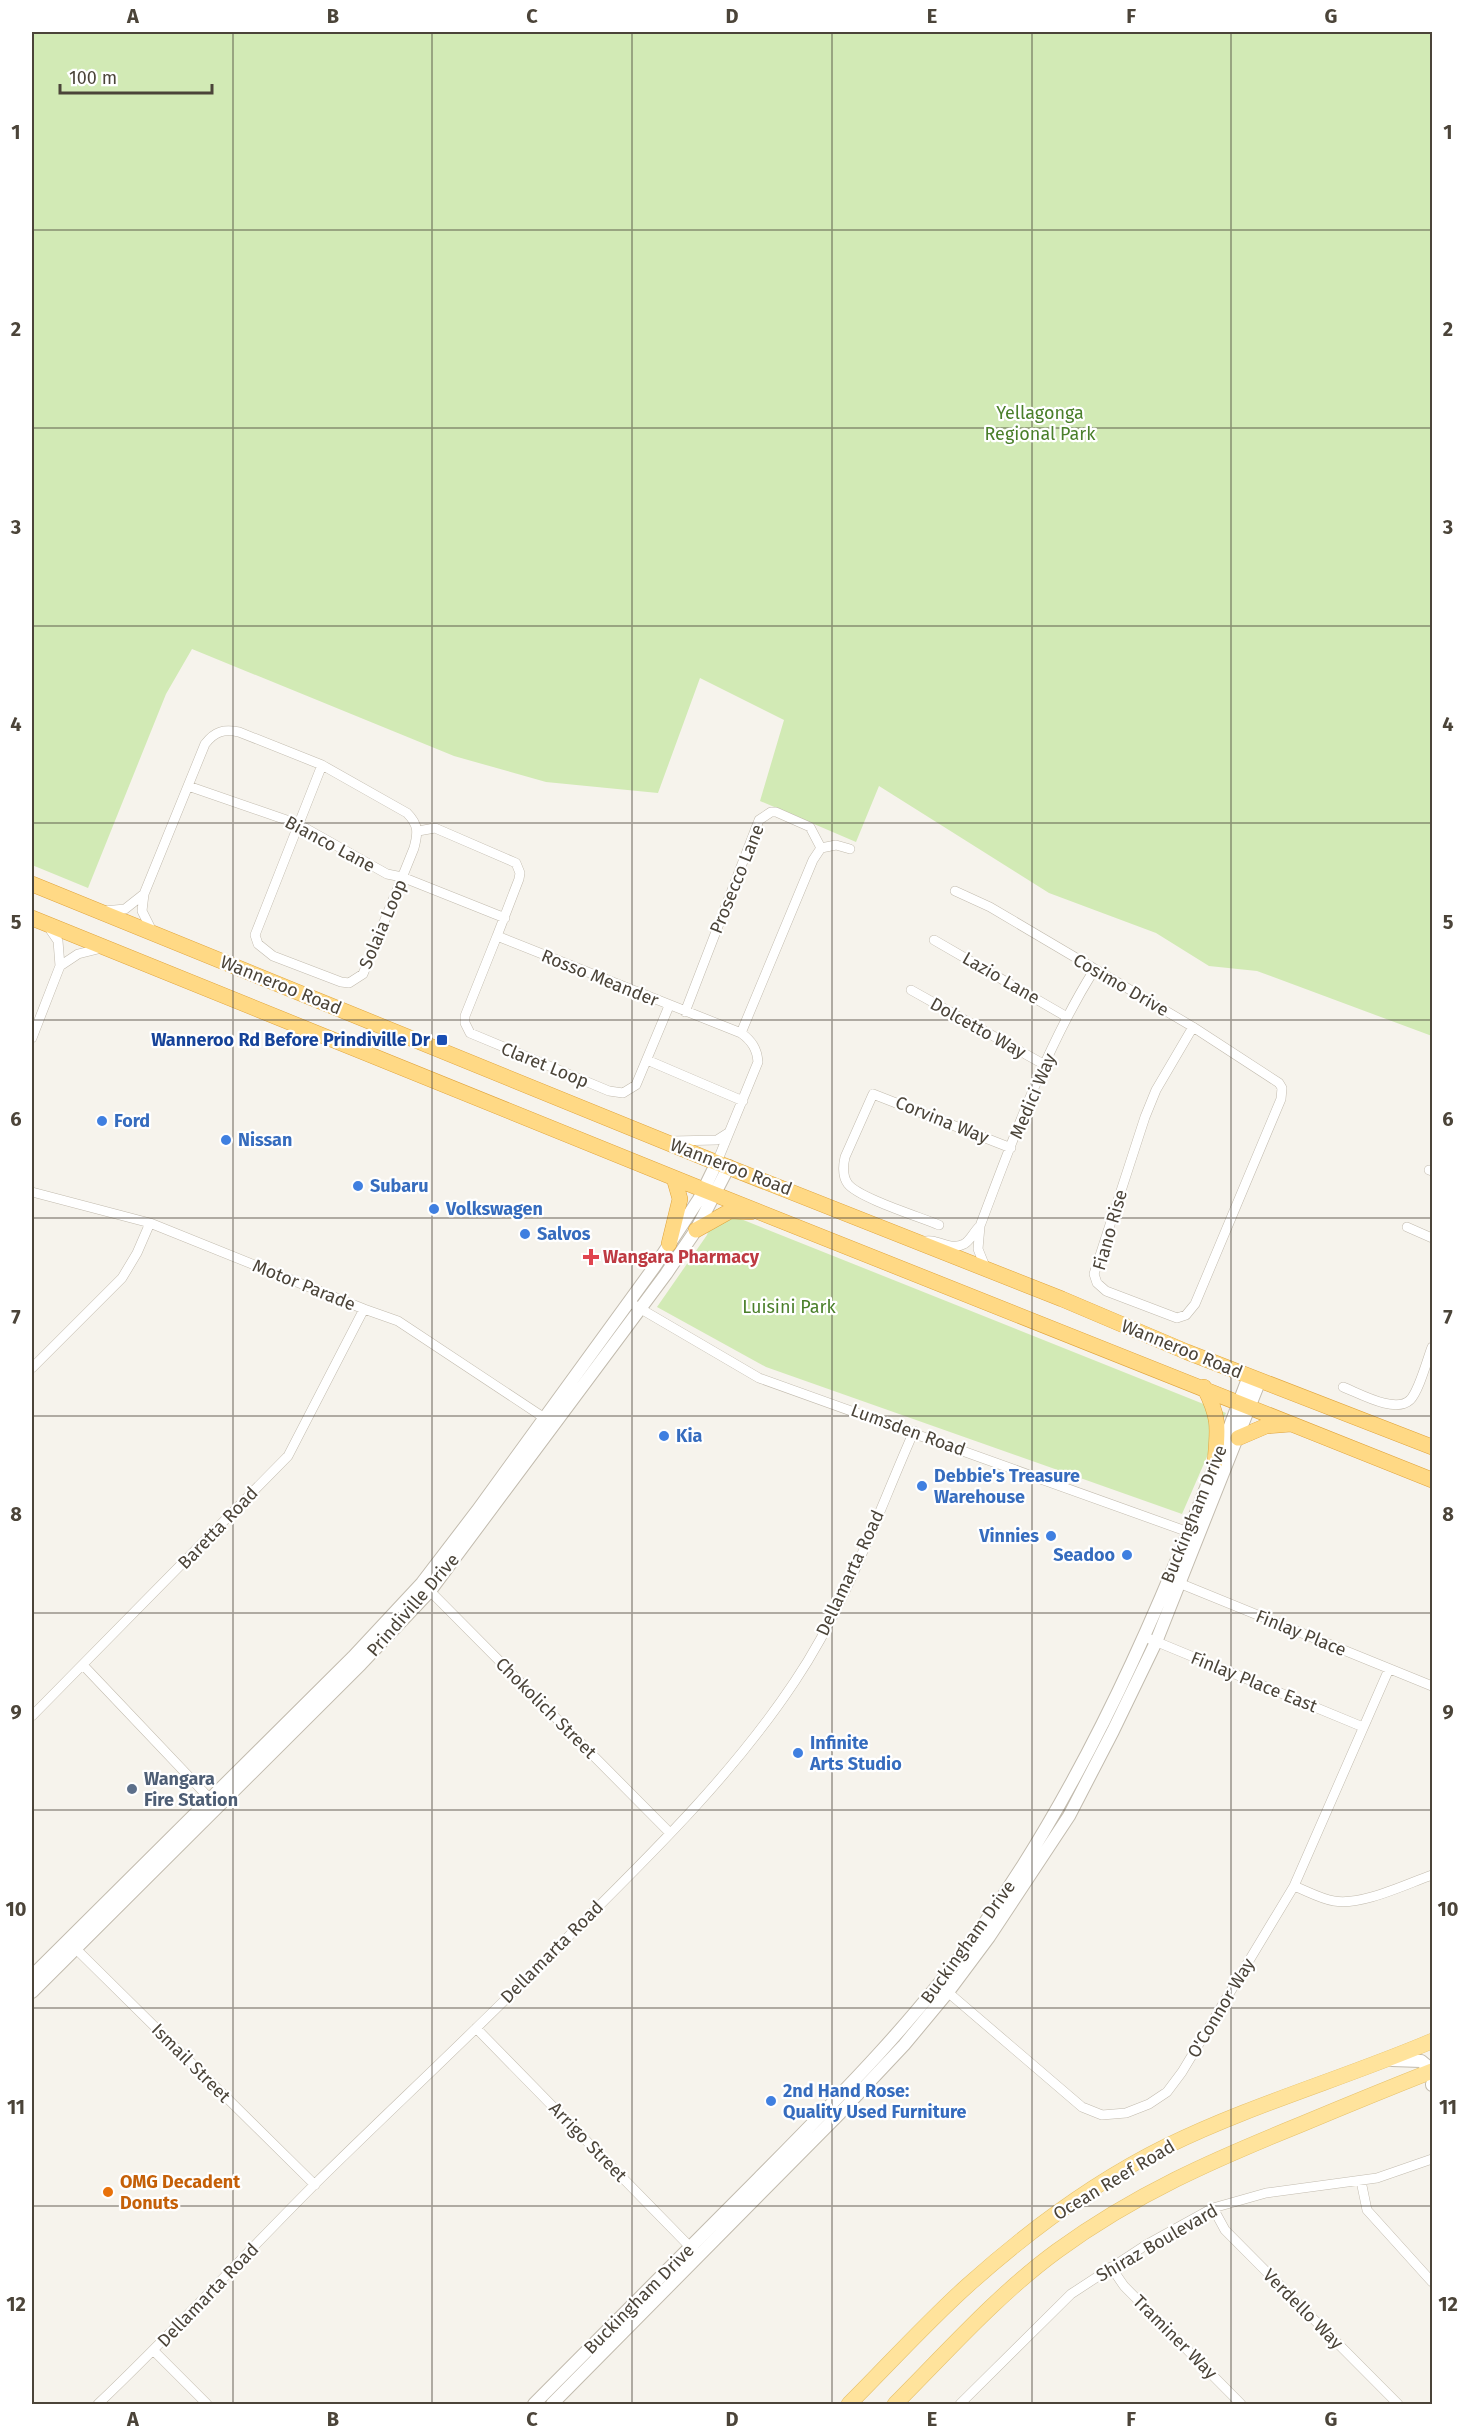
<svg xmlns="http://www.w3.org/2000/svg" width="1464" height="2436" viewBox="0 0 1464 2436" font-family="'Fira Sans',sans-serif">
	<rect width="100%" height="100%" fill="#f6f3ec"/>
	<!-- green -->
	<path fill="#d2eab5" d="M32,32H1432V1036L1257,971L1209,966L1156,933L1049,893L879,786L856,842L760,801L784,720L700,678L658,793L546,782L454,756L192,649L166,694L88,888L32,865Z
		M716,1209L1226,1413L1182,1514L766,1367L657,1307L707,1235Z"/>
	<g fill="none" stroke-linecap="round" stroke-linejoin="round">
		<defs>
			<path id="minor" d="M188,786L298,824L387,874L402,877L505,918
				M418,831L435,828L516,863L520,873L519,879L497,936L741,1033C752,1041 757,1049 758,1062L717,1162
				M955,891L990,907L1193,1027L1279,1083L1282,1088L1281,1099L1195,1304L1186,1315L1177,1318L1106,1291L1097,1283L1094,1274L1145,1117L1156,1090L1193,1027
				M104,911L125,909L144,894
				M153,933L142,911L144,894L205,744C215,731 224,729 239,732L322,765L407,813C419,825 418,833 414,848L363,974L349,983L341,982L273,956L258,944L255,935L322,765
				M497,936L465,1016V1023L470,1033L609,1091L623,1093L636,1085L669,1006
				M934,940L1067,1017
				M60,966L78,954L102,948
				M911,990L1045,1065
				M685,1012L759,820L771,812H776L810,827L821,848
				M741,1033L813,860L821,848L836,845L850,849
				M32,1038L60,966L58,941L47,925
				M647,1060L743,1101
				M672,1141L717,1140L728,1133
				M1429,1170L1432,1171
				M32,1192L150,1223L364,1309L398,1321L549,1421
				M939,1225C920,1217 859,1198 848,1184C842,1176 843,1166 845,1157L873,1094L1011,1148
				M1407,1227L1432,1238
				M921,1242C936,1236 949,1252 964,1244C971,1240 974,1231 980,1226
				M986,1269L978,1249L980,1226C1013,1139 1045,1049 1094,970
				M629,1302L759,1378L1194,1534
				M32,1368L122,1278L137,1253L150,1223
				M1343,1387C1359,1393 1395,1414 1410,1400C1419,1391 1427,1360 1432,1347
				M1174,1581L1432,1686
				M426,1587L670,1833
				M1145,1637L1363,1727
				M83,1665L214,1803
				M32,1716L288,1456L364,1309
				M1294,1886C1307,1891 1321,1899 1334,1901C1362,1906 1406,1884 1432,1875
				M71,1944L315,2185
				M943,1988L1082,2107L1102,2115L1126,2113L1149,2104L1167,2092L1182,2072L1294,1886L1389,1669
				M476,2028L699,2256
				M1361,2181L1367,2210L1432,2282
				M1213,2208L1225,2230L1398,2404
				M1111,2267L1124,2286L1241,2404
				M154,2351L207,2404
				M98,2404C173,2333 242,2257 315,2184C384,2116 455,2050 523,1982C617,1886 720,1794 795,1681C846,1605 877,1515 914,1431
				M960,2404L1071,2294L1146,2245L1213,2208L1266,2193L1377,2178L1432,2159"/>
			<path id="tertiary" d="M32,1976L353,1657L422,1583L477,1511L655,1266L699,1199L717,1162
				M32,1992L361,1664L430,1591L666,1274L696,1230L729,1166
				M1392,2060L1421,2061L1432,2070
				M1432,2084V2085
				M534,2404C609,2329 684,2253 759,2178C837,2099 915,2021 979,1931C1100,1762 1176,1569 1249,1376
				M552,2404L840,2113L904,2045L948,1992L989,1937L1069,1816L1113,1731L1156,1642L1260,1380"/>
			<path id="primary" d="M849,2404C888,2365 926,2323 967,2286C1027,2232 1094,2182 1167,2146C1253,2104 1345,2078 1432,2041
				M895,2404C947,2352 997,2295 1057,2251C1135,2194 1213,2160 1302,2124C1345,2106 1389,2088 1432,2071"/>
			<path id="trunk" d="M32,884L705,1158L1062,1299L1187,1352L1432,1447
				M32,918L704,1190L1432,1480
				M696,1230L730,1211L751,1212
				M669,1244L680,1199L674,1178
				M1204,1387C1220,1418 1218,1428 1215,1462
				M1238,1438L1266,1426L1291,1424"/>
		</defs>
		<!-- minor casing -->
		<use href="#minor" stroke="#c2bbae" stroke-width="10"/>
		<!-- tertiary casing -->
		<use href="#tertiary" stroke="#c2bbae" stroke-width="14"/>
		<!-- primary casing -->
		<use href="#primary" stroke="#e6c16a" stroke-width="16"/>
		<!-- trunk casing -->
		<use href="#trunk" stroke="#e0a43c" stroke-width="16"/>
		<!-- minor -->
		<use href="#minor" stroke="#fff" stroke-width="9"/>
		<!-- tertiary -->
		<use href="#tertiary" stroke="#fff" stroke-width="12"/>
		<!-- primary -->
		<use href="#primary" stroke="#ffe39c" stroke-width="15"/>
		<!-- trunk -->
		<use href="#trunk" stroke="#ffd985" stroke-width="15"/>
	</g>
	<!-- grid -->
	<path fill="none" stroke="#4b4439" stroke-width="1.5" stroke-opacity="0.55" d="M233,32V2404M432,32V2404M632,32V2404M832,32V2404M1032,32V2404M1231,32V2404M32,230H1432M32,428H1432M32,626H1432M32,823H1432M32,1020H1432M32,1218H1432M32,1416H1432M32,1613H1432M32,1810H1432M32,2008H1432M32,2206H1432"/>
	<!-- markers -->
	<rect fill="#1a4fb4" stroke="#fff" stroke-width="2" x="436" y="1034" width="12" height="12" rx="3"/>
	<g fill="#3f7fe0" stroke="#fff" stroke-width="2">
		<circle cx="102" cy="1121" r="6"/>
		<circle cx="226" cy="1140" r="6"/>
		<circle cx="358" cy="1186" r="6"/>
		<circle cx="434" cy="1209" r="6"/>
		<circle cx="525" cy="1234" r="6"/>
		<circle cx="664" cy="1436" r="6"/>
		<circle cx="922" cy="1486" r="6"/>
		<circle cx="1051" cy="1536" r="6"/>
		<circle cx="1127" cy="1555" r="6"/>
		<circle cx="798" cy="1753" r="6"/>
		<circle cx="771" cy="2101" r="6"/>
	</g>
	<path fill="#e0444e" stroke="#fff" stroke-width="2" d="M588 1248h6v6h6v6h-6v6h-6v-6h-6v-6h6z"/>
	<circle fill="#5c6f8a" stroke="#fff" stroke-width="2" cx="132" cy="1789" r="6"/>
	<circle fill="#e8710a" stroke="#fff" stroke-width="2" cx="108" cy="2192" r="6"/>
	<g text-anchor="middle" stroke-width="4.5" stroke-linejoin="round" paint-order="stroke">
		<!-- park labels -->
		<g font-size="18" fill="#4a7f2a" stroke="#fff">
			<text x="1040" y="419">Yellagonga<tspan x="1040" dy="21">Regional Park</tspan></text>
			<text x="789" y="1313">Luisini Park</text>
		</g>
		<!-- street labels -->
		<g font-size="18" fill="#4b4439" stroke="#fff">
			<text transform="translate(330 844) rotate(28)" y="6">Bianco Lane</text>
			<text transform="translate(737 879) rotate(-68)" y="6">Prosecco Lane</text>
			<text transform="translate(383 924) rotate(-67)" y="6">Solaia Loop</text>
			<text transform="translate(600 978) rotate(22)" y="6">Rosso Meander</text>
			<text transform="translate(1001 978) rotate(30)" y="6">Lazio Lane</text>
			<text transform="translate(281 985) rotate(22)" y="6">Wanneroo Road</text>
			<text transform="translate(1121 985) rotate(30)" y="6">Cosimo Drive</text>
			<text transform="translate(978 1028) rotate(29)" y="6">Dolcetto Way</text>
			<text transform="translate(545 1065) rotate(22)" y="6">Claret Loop</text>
			<text transform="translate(1033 1096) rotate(-67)" y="6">Medici Way</text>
			<text transform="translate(942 1120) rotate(22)" y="6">Corvina Way</text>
			<text transform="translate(731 1167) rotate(21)" y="6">Wanneroo Road</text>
			<text transform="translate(1110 1230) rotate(-74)" y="6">Fiano Rise</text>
			<text transform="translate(304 1285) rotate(22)" y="6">Motor Parade</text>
			<text transform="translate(1182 1349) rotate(22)" y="6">Wanneroo Road</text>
			<text transform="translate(908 1430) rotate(20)" y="6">Lumsden Road</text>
			<text transform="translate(1194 1514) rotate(-68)" y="6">Buckingham Drive</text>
			<text transform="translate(218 1528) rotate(-46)" y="6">Baretta Road</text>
			<text transform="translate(850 1573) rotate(-65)" y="6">Dellamarta Road</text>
			<text transform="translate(413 1605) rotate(-49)" y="6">Prindiville Drive</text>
			<text transform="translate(1301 1633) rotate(22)" y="6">Finlay Place</text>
			<text transform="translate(1254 1682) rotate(22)" y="6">Finlay Place East</text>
			<text transform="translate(546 1708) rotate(45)" y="6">Chokolich Street</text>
			<text transform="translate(968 1942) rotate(-54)" y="6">Buckingham Drive</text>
			<text transform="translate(552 1952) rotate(-45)" y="6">Dellamarta Road</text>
			<text transform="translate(1221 2008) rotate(-59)" y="6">O'Connor Way</text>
			<text transform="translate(191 2063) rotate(45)" y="6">Ismail Street</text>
			<text transform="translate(588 2142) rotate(46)" y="6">Arrigo Street</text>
			<text transform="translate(1114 2180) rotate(-31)" y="6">Ocean Reef Road</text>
			<text transform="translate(1157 2243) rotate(-30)" y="6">Shiraz Boulevard</text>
			<text transform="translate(208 2295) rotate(-46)" y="6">Dellamarta Road</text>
			<text transform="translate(639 2299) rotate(-45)" y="6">Buckingham Drive</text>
			<text transform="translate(1303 2309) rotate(45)" y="6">Verdello Way</text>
			<text transform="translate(1175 2337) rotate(45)" y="6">Traminer Way</text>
		</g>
		<!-- transit labels -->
		<g font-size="18" font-weight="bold" fill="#164399" stroke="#fff" text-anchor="end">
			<text x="430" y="1046">Wanneroo Rd Before Prindiville Dr</text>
		</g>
		<!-- shop labels -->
		<g font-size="18" font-weight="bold" fill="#366cbe" stroke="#fff" text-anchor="start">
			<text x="114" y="1127">Ford</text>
			<text x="238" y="1146">Nissan</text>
			<text x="370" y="1192">Subaru</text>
			<text x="446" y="1215">Volkswagen</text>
			<text x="537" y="1240">Salvos</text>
			<text x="676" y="1442">Kia</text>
			<text x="934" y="1482">Debbie's Treasure<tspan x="934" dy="21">Warehouse</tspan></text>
			<text x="1039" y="1542" text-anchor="end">Vinnies</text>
			<text x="1115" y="1561" text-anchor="end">Seadoo</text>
			<text x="810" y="1749">Infinite<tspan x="810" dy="21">Arts Studio</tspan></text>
			<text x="783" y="2097">2nd Hand Rose:<tspan x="783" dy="21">Quality Used Furniture</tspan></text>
		</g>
		<!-- health labels -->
		<g font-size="18" font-weight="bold" fill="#be3a42" stroke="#fff" text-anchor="start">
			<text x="603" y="1263">Wangara Pharmacy</text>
		</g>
		<!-- service labels -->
		<g font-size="18" font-weight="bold" fill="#4e5e75" stroke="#fff" text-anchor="start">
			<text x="144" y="1785">Wangara<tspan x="144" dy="21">Fire Station</tspan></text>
		</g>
		<!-- food labels -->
		<g font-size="18" font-weight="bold" fill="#c56008" stroke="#fff" text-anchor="start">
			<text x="120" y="2188">OMG Decadent<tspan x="120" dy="21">Donuts</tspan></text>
		</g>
	</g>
	<!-- border -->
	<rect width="1464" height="2436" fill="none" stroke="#ffffff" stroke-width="66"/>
	<!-- scale -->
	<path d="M60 84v9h152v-9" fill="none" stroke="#4b4439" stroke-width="3"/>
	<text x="69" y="84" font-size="18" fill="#4b4439" stroke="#ffffff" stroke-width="4.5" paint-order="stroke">100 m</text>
	<rect x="33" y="33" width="1398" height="2370" fill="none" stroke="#4b4439" stroke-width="2"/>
	<g font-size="20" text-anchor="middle" font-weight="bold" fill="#4b4439">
		<text x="133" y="23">A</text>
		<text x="333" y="23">B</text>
		<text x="532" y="23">C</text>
		<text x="732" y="23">D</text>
		<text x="932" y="23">E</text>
		<text x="1131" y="23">F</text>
		<text x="1331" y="23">G</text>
		<text x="16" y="139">1</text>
		<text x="1448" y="139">1</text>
		<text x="16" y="336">2</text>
		<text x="1448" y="336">2</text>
		<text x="16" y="534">3</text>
		<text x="1448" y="534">3</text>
		<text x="16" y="731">4</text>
		<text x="1448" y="731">4</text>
		<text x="16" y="929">5</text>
		<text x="1448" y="929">5</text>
		<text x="16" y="1126">6</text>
		<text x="1448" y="1126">6</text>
		<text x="16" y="1324">7</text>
		<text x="1448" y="1324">7</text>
		<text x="16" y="1521">8</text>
		<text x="1448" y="1521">8</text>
		<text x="16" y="1719">9</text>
		<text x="1448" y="1719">9</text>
		<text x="16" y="1916">10</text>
		<text x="1448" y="1916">10</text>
		<text x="16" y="2114">11</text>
		<text x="1448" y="2114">11</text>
		<text x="16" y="2311">12</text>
		<text x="1448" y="2311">12</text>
		<text x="133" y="2426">A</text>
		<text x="333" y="2426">B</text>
		<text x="532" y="2426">C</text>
		<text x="732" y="2426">D</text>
		<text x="932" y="2426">E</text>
		<text x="1131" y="2426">F</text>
		<text x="1331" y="2426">G</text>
	</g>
</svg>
